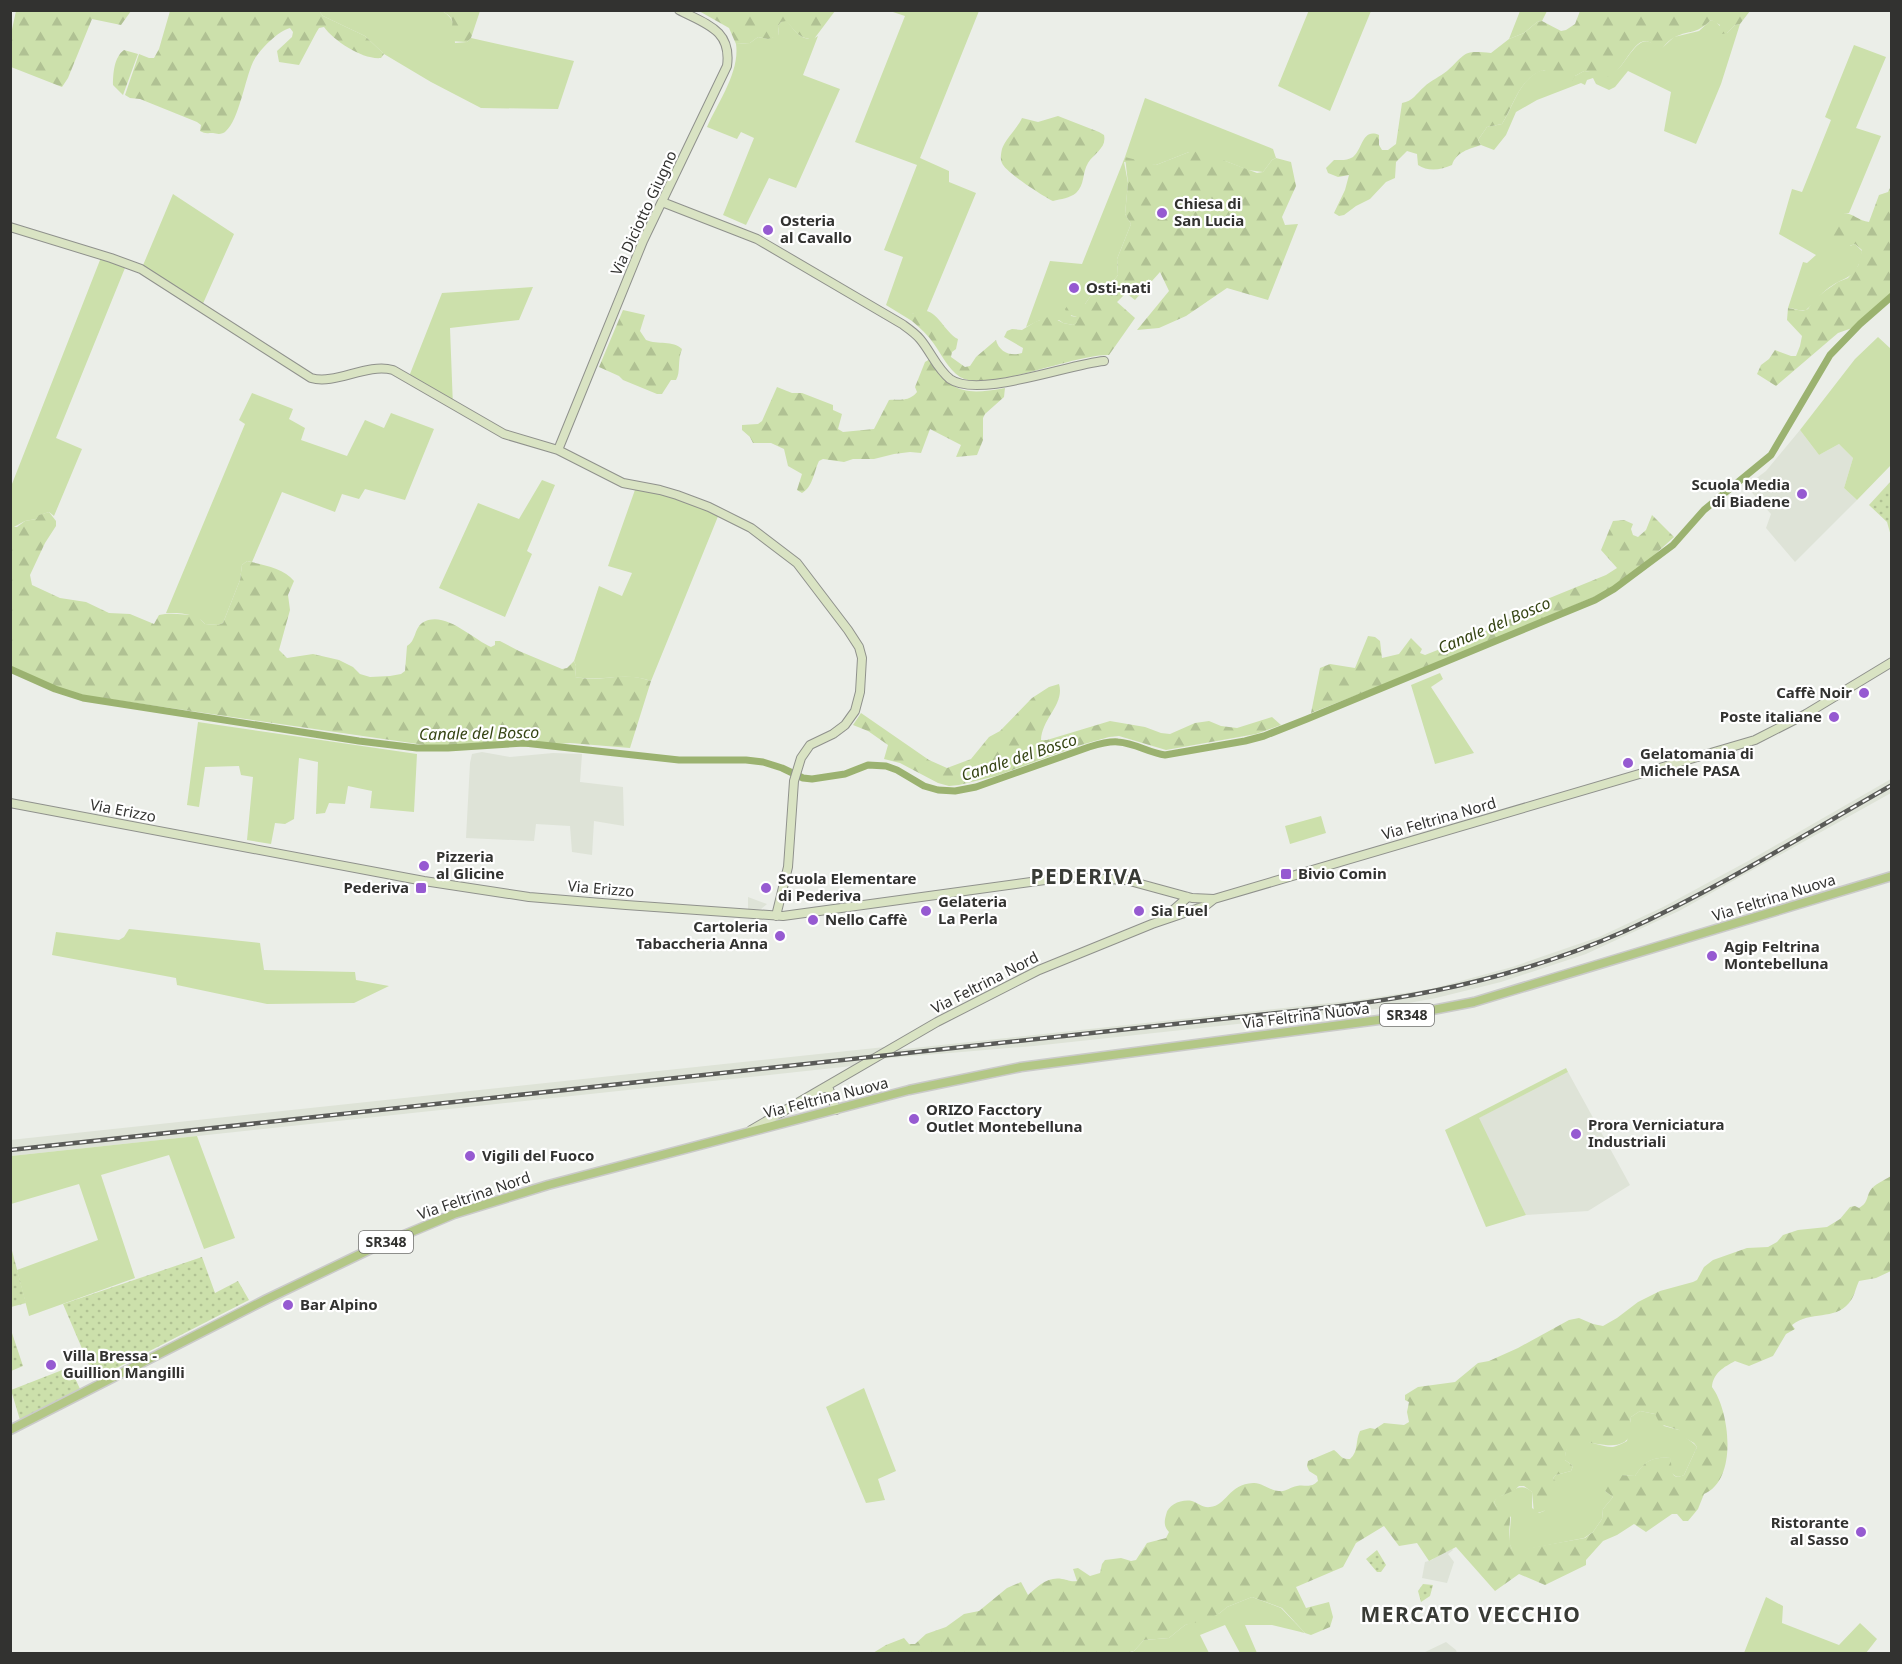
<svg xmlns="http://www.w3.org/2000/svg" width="1902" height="1664" viewBox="0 0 1902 1664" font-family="'Noto Sans',sans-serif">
	<defs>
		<pattern id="forest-firs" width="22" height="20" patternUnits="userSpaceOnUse" patternTransform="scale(1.5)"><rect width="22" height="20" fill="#cce0ab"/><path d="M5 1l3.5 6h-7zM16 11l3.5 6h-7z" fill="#b0c193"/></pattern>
		<pattern id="park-dots" width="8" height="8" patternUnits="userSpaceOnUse" patternTransform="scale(1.5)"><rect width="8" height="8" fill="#cce0ab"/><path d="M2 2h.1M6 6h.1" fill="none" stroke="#b0c193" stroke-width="1.8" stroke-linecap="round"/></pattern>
	</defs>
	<rect width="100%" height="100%" fill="#ebeee8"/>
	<!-- built -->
	<path fill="#dee3d7" d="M1800,430L1819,455L1839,444L1853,458L1844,488L1857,500L1795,562L1766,528L1771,514L1746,486L1766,471Z
		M482,752L510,757L553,753L582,754L580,782L623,787L624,826L594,821L592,855L572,852L570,826L536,824L534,841L466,838L470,763L472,754Z
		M1891,779V793L1679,911L1586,954L1501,982L1436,998L1376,1009L1034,1046L878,1059L895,1050L1358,1000L1431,989L1512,967L1599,937L1663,907L1750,860Z
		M748,897L767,904L761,909L748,910Z
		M885,1047L852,1066L11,1156L10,1140Z
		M1568,1072L1630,1185L1588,1211L1526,1215L1478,1118Z
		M1450,1546L1453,1550L1448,1554L1454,1562L1447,1583L1422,1578L1425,1562L1432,1560Z
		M1446,1642L1456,1650L1457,1653H1423Z"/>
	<!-- grass -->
	<path fill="#cce0ab" d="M1309,10L1371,11L1330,111L1278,86Z
		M319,11H442C456,19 454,28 455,43L467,42L471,38L574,61L558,109L481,108L431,82L384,54L365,36L323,16Z
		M890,11H979L920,158L949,171V182L976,193L927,311H922L912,314V321L886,305L903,257L884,250L917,165L855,142L905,16Z
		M1520,11H1547L1542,21L1537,22L1524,33L1509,39Z
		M786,20C794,29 799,40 813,39L818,36L803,75L840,89L796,188L769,178L746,225L723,215L754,138L741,132L737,139L707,127C718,102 740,72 736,44L750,43L758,37L768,39L779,35L778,26L781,22Z
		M1711,20L1716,22L1727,33L1735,25L1740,24L1721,84L1696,144L1664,131L1671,92L1628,71L1615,87L1609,90L1596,84L1593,78L1587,80L1585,85L1581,83L1537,100L1516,112L1506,135L1494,150L1481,145L1478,140L1487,127L1502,124C1514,105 1519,79 1542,70L1575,76L1584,71C1594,71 1607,78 1616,71C1627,63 1638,32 1653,44L1646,63L1674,37L1699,31Z
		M1854,45L1886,57L1856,128L1881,136L1849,213H1843L1850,246L1855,244L1862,251C1858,281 1844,275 1826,290C1822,293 1808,309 1806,310C1802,312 1793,308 1788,308L1803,262L1807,263L1816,255L1779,234L1792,189L1802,192L1831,120L1825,117Z
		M1145,98L1273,149L1276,158L1272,160L1263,172L1248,170L1228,162L1189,152L1156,165L1124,162L1128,183L1125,214L1131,224L1117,259L1118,275L1108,288L1097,287L1085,304H1069L1071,316L1077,317L1078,322L1073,325L1063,323L1059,320H1040L1026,327L1050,261L1082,264L1125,157Z
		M173,194L234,234L201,308L141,270Z
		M102,255L127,263L56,438L82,449L54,516L49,512L40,515L36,519L25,521L12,528L11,527L10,489Z
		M533,287L519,320L450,328L453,407L408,379L442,293Z
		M1878,337L1891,349V465L1857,500L1844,488L1853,458L1839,444L1819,455L1800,430L1855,359Z
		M252,393L293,409L289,419L305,428L301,440L347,456L365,420L384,428L391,413L434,429L405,500L365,489L359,499L342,494L335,512L282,492L252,562L247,561L242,565L240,580L223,623L218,625L205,624C196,613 180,613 166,613L245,424L239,420Z
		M542,480L555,485L527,551L532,554L505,617L439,588L478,503L519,519Z
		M636,487L665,493L719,514L651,681C626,671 601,682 575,677L576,666L574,661L599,586L622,596L632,573L608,566Z
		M1440,673L1443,679L1431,687L1474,753L1435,764L1411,685Z
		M198,722L417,754L414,812L370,808L372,791L348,786L345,804L329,803L325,813L316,814L318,762L299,758L294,819L285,824L275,823L271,844L247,840L253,777L241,775L239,766L205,767L199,807L187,805Z
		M1321,816L1326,833L1290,844L1285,826Z
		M129,929L260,943L264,970L355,972L356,980L389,986L354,1003L267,1004L177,985L176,978L52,955L56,932L119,940L124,937Z
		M1566,1068L1568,1072L1479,1118L1526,1215L1486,1227L1445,1130Z
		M197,1136L235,1238L204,1249L169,1155L101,1175L135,1278L29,1316L17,1270L98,1240L79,1184L11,1204V1156Z
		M864,1388L896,1471L878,1479L885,1500L866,1503L826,1407Z
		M1640,1411L1655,1414L1664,1426L1679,1430C1684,1438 1691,1440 1697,1447L1684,1475C1678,1478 1675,1477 1671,1472L1670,1458C1652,1456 1644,1462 1635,1476L1615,1475L1605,1491L1613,1497L1603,1509L1602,1519L1593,1532L1584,1538L1513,1552L1509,1542L1511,1517L1496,1506L1494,1502L1497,1497C1511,1494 1520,1480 1532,1492V1508L1539,1513L1544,1511L1559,1487L1553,1478L1556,1475L1571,1471L1573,1466L1565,1460C1565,1425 1599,1449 1613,1447C1617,1446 1623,1443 1627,1441L1631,1417Z
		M1252,1597L1281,1608L1305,1633L1272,1625H1245L1257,1653H1240L1225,1625L1200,1635L1209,1653L1127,1654L1134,1651L1144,1640L1169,1638L1185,1625L1220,1613L1227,1607Z
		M1766,1597L1783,1606L1782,1623L1839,1645L1860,1623L1877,1639L1866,1653H1744Z"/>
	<!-- forest -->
	<path fill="url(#forest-firs)" fill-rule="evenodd" d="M16,11V10L131,11L121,25L92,19L68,78L62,87L11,67V34Z
		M170,11H319L323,16L365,36L384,54L381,58C363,60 334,41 324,27L319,28L316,33L299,65L279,62L277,51L292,37L293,32L290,28C278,31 259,50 253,62C245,79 239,120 226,131C222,135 217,134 213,133C207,133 205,134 200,131L201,125L197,122L140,99L130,98L125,95L139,54L149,58H154L159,49Z
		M442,11H480L471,38L467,42L450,41C449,25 460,21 442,11Z
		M699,11H835L814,39C799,40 794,29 786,21L781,22L778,26L779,36L768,39L758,37L750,43L736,44L729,28Z
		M1580,11H1750L1740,24L1735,25L1727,33L1722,34L1719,30L1720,25L1711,20C1694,36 1691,29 1675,37C1664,42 1660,54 1652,63L1645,64L1652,44C1635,29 1623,76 1607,77C1599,77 1592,71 1584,71L1575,76L1572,81L1543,70C1519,79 1514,105 1502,124L1487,127L1478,140L1481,145C1469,149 1456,152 1452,165C1441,170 1428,172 1418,165L1417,154L1407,151L1396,162L1395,178L1386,182L1370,199L1356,206L1344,215L1339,216L1334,213L1345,190L1349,175L1338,177L1328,173L1326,168L1334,160C1341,160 1347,161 1353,157C1363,149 1362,128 1379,135V145L1382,150H1388L1396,144L1402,103C1413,101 1416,94 1424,87C1431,80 1440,77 1447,71C1467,53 1462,50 1491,53L1509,39L1524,33L1537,22L1542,21L1561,31L1566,30L1575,24Z
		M124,50L138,54L123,95L113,85C113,74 114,57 124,50Z
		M1058,116L1099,132L1104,135C1107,148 1094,153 1088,163C1082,173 1085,185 1076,193C1070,198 1061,199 1053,201C1044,197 1004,171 1002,163C1000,160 1001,153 1002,149C1005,139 1017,129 1022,118L1038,122Z
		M1199,151L1257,173L1263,172L1272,160L1276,158L1291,162L1296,186L1282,217L1285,225L1298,224L1268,300L1227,288L1186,316L1159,328L1137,330L1169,291L1160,272L1135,300L1126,293L1117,302L1135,318L1109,355C1074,354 987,393 960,377C948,369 942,355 934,344C928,335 920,328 912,321V314C935,300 942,331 958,339L956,349L952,352L951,357L965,367L970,366L976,357L996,340C999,352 1011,357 1022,353L1023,348L1004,337L1007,331L1012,329L1022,330L1035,322L1050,316L1063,323L1073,325L1077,322V317L1067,314L1065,309L1069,304H1085L1097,287L1108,288L1118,275L1117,259L1131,224L1125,214L1128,183L1125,157L1156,165L1189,152Z
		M1891,186V297L1886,304L1876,308L1855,327L1838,333L1776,386L1757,374L1761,365L1769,359L1775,350L1791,356H1796L1800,346L1802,336L1787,320L1788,308L1803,311L1808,309L1813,301L1825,291L1838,282L1848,278L1858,266L1862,250L1855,244L1844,248L1838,247C1829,230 1832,228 1843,213C1853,213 1859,221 1869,222L1879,195L1888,192Z
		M623,310L645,315L640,331L646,340C658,345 673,340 682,349C677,361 681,372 676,380H671L662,394H657L623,380L619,376L599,367Z
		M930,359C952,394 966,395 1005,388L1004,397L985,414L983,418V440L977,455L956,457L961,445L930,429L921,453L910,452L894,454L874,459H853L844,462L823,459L819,461C814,471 813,487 802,493L797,490L802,474L788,466L784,449L771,443H753L750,437L742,430V425L758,424L762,421L777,387L792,393H802L833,405V410L842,414L838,429L843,432L874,429L889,400C900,399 909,402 917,392L915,387L925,362Z
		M49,512L56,521V526L45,543L30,575L32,585L60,598L86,602L109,613L130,614L154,624L159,615C171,612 184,615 196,615L205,624L218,625L223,623L225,618L240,580L242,565L247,561C263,565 284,568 294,581L288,595L290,610L279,650L287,658L313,654L339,660L353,667L360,674L370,677L390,676L401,674L405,671L407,646C416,641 414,629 422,623C444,609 472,639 491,647L495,645V641H500L519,651L562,669L567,668L574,661L576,666L575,677C602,683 623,670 651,681L630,748L570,743L526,747L482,743L453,746L425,745L88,696L58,688L11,666L10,527H17L25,521L36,519L39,515Z
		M1652,515L1674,537L1640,568L1610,590L1443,661L1311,713L1320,668L1330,664L1355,668L1368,636L1375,637L1380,641L1382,658L1399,654L1411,638L1422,649L1420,653L1425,655L1488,630L1528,610L1530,606L1606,575L1617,568L1601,550L1613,521L1624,520L1633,524L1631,529L1633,535L1638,537L1646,530Z
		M1059,684C1065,704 1042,718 1041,740H1047L1110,721L1145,727L1161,733L1170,734L1195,723L1209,721L1221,726L1237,728L1272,717L1281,725L1256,734L1166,750L1119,736L1109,737L1081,745L996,776L959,785L949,786L938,783L900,763L884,759L888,745L868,731L853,725L861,713L929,760L947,768L971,759L989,737L1000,731L1032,698L1049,687Z
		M1891,1176V1271L1876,1278L1859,1281C1856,1287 1854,1298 1849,1303C1834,1321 1811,1310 1792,1325L1795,1329L1786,1334L1773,1356L1749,1366L1735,1361C1724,1367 1713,1373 1712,1387C1730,1411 1738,1480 1704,1494L1698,1509L1688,1521H1683L1677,1514H1672L1646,1532L1634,1524L1617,1535L1603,1541L1586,1560V1565L1545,1585L1519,1574L1495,1591L1456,1547L1429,1561L1417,1543L1399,1546L1384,1526L1356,1543L1343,1567L1296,1587L1306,1608L1329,1602L1333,1617L1330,1627L1311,1635L1305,1633L1282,1608L1252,1597L1227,1607L1220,1613L1206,1620L1185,1625L1169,1638L1144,1640L1134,1651L1126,1653H873L886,1645L904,1638L909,1644H915L926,1634L946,1627L964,1614L979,1611L1007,1588L1021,1582L1028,1595C1037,1587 1048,1576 1062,1579C1069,1580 1070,1582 1077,1581L1073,1569L1078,1568L1090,1576L1100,1573L1102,1564L1105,1560L1121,1558L1131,1561L1136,1560L1147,1543L1166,1538L1169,1532C1164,1527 1164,1522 1166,1515C1168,1504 1182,1499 1192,1501C1198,1503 1203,1508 1210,1507C1226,1506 1229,1484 1253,1483C1262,1482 1270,1491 1279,1491C1286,1492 1290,1487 1297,1486C1305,1484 1310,1489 1318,1481L1317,1476L1309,1471L1307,1466L1308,1461L1334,1450C1340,1454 1341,1460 1350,1459C1359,1451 1355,1441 1360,1431L1370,1428L1375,1429L1384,1423L1404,1425L1409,1422L1407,1412L1409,1402L1405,1400V1395L1418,1387L1455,1382L1478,1363L1489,1361L1518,1348L1569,1320L1579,1318L1593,1324L1603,1326L1617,1318L1638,1302L1660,1291L1693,1282L1697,1280L1704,1267L1713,1260L1747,1248L1768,1247L1777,1242L1783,1235L1798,1230L1827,1227L1840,1219L1850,1207L1855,1206L1859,1208C1868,1203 1866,1198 1870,1191C1874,1184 1885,1180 1891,1176ZM1640,1411L1655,1414L1660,1424L1679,1430L1680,1435L1694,1443L1697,1447L1684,1475C1669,1482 1673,1467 1670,1458C1651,1457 1645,1461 1635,1476L1606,1474L1601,1477L1600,1482L1605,1491L1613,1497L1603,1509L1602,1519L1593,1532L1585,1538L1513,1551C1506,1539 1511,1526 1510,1512L1496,1506L1494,1502C1499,1494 1512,1494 1519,1486H1524L1532,1492L1534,1513C1545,1514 1564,1499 1559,1486C1558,1483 1555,1481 1553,1478L1556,1475L1571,1471L1573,1466L1565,1460C1565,1420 1617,1463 1630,1435C1633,1430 1633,1427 1630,1422L1631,1417Z"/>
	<!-- park -->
	<path fill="url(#park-dots)" d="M1891,481V536L1887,522L1869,505Z
		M11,1247L26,1303L11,1307H10Z
		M202,1257L215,1293L238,1281L249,1300L95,1379L63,1304Z
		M10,1327L23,1366L11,1371H10Z
		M70,1367L80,1389L20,1420L11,1390Z
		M1377,1550L1386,1565L1381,1572H1377L1366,1559Z
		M1423,1584L1433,1585L1430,1596L1421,1602L1418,1591Z"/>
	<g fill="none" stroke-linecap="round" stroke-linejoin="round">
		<!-- canal -->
		<path stroke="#9bb270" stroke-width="7" d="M10,669L55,689L83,698L359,741L417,748H448L524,743L679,760H746L763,762L782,768L803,778L812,779L845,774L868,765L886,766L897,770L924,786L938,790L955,791L976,787L1089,747C1099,744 1109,741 1118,742C1135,743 1149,753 1165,755L1245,741L1264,736L1307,719L1595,600L1614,589L1673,545L1704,510L1771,455L1830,355L1860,324L1892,296"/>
		<defs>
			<path id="secondary" d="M662,202L757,239L902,324C909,329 915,333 920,339C931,352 937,369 950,379C978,399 1069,364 1104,361
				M10,227L111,258L141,269L311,378C336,385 366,363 393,370L504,434L558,450L623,483L660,490L677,495L709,507L751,528L797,563L848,630L859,647L862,658L860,692L855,711L845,725L833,734L810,745L801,758L794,781L788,867L776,916
				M558,450L643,241L727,66C732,30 706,24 679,10
				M10,803L424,881L529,897L626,905L783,916L1067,877L1126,880L1192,898L1214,899
				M1164,918L1188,897
				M828,1086L836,1110
				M751,1130L937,1022L1039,970L1152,924L1205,906L1214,899L1755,740L1806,714L1892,662"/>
			<path id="primary" d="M10,1430L267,1299L373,1248L454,1214L548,1185L909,1090L1021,1067L1386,1019L1474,1002L1892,876"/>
		</defs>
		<!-- secondary casing -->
		<use href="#secondary" stroke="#8f918c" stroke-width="10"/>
		<!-- primary casing -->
		<use href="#primary" stroke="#cacac9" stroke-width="11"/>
		<!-- secondary -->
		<use href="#secondary" stroke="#d9e3c3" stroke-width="8"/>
		<!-- primary -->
		<use href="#primary" stroke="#b3c786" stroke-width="8"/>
		<defs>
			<path id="rail" d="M10,1150L1341,1006C1439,994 1535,971 1625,931C1717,889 1804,835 1892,785"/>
		</defs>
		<!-- rail casing -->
		<use href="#rail" stroke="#5a5b58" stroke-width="4.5"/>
		<!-- rail -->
		<use href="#rail" stroke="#fff" stroke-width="2" stroke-dasharray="7" stroke-linecap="butt"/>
	</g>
	<!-- markers -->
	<g fill="#965ad1" stroke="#fff" stroke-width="2">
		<circle cx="1162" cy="213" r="6"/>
		<circle cx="768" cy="230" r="6"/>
		<circle cx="1074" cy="288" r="6"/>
		<circle cx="1802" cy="494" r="6"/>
		<circle cx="1864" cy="693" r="6"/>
		<circle cx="1834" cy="717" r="6"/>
		<circle cx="1628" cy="763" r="6"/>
		<circle cx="424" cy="866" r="6"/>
		<rect x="1280" y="868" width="12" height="12" rx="3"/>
		<rect x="415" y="882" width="12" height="12" rx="3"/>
		<circle cx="766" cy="888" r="6"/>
		<circle cx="926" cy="911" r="6"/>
		<circle cx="1139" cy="911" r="6"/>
		<circle cx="813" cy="920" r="6"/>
		<circle cx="780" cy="936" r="6"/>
		<circle cx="1712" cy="956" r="6"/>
		<circle cx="914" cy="1119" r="6"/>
		<circle cx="1576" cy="1134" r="6"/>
		<circle cx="470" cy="1156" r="6"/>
		<circle cx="288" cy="1305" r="6"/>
		<circle cx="51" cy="1365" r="6"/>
		<circle cx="1861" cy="1532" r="6"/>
	</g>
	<g text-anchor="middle" stroke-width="4.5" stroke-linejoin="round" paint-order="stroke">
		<!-- shield labels -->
		<g fill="#fff" stroke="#70706e" stroke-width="1.5">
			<rect x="1380" y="1004" width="54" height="22" rx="4.5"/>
			<rect x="359" y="1231" width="54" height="22" rx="4.5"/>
		</g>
		<g font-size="14" font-weight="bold" fill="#323230">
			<text x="1407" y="1020">SR348</text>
			<text x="386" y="1247">SR348</text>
		</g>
		<!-- poi labels -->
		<g font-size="15" font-weight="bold" fill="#323230" stroke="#fff" text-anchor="start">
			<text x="1174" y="209">Chiesa di<tspan x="1174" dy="17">San Lucia</tspan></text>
			<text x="780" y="226">Osteria<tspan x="780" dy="17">al Cavallo</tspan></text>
			<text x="1086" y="293">Osti-nati</text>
			<text x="1790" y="490" text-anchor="end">Scuola Media<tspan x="1790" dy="17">di Biadene</tspan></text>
			<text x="1852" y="698" text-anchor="end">Caffè Noir</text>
			<text x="1822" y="722" text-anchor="end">Poste italiane</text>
			<text x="1640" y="759">Gelatomania di<tspan x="1640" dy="17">Michele PASA</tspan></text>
			<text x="436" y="862">Pizzeria<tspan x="436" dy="17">al Glicine</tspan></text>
			<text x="1298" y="879">Bivio Comin</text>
			<text x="778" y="884">Scuola Elementare<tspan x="778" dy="17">di Pederiva</tspan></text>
			<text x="409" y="893" text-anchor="end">Pederiva</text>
			<text x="938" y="907">Gelateria<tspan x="938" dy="17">La Perla</tspan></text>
			<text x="1151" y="916">Sia Fuel</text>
			<text x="825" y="925">Nello Caffè</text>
			<text x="768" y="932" text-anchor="end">Cartoleria<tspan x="768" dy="17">Tabaccheria Anna</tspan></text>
			<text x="1724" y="952">Agip Feltrina<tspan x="1724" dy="17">Montebelluna</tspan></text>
			<text x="926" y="1115">ORIZO Facctory<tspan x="926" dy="17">Outlet Montebelluna</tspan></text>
			<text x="1588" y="1130">Prora Verniciatura<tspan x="1588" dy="17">Industriali</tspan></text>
			<text x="482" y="1161">Vigili del Fuoco</text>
			<text x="300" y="1310">Bar Alpino</text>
			<text x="63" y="1361">Villa Bressa -<tspan x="63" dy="17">Guillion Mangilli</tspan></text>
			<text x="1849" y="1528" text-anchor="end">Ristorante<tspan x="1849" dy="17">al Sasso</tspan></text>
		</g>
		<!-- street labels -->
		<g font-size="15" fill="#323230" stroke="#fff">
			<text transform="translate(644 213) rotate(-65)" y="5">Via Diciotto Giugno</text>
			<text transform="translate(123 811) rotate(11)" y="5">Via Erizzo</text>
			<text transform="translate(1439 819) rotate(-16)" y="5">Via Feltrina Nord</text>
			<text transform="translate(601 889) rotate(5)" y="5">Via Erizzo</text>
			<text transform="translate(1774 898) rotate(-17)" y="5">Via Feltrina Nuova</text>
			<text transform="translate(985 983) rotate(-27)" y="5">Via Feltrina Nord</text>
			<text transform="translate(1306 1016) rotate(-7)" y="5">Via Feltrina Nuova</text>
			<text transform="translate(826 1098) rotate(-14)" y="5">Via Feltrina Nuova</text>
			<text transform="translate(474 1196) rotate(-19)" y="5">Via Feltrina Nord</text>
		</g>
		<!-- water labels -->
		<g font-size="16" font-style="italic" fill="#364514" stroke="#fff">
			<text transform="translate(1494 625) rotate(-23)" y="6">Canale del Bosco</text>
			<text transform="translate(479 733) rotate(-1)" y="6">Canale del Bosco</text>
			<text transform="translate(1019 757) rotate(-18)" y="6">Canale del Bosco</text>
		</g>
		<!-- district labels -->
		<g font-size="21" font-weight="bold" letter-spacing="1.5" fill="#393b36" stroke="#fff">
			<text x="1087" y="884">PEDERIVA</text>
			<text x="1471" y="1622">MERCATO VECCHIO</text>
		</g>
	</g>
	<!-- border -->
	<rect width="1902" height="1664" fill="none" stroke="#323230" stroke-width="24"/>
</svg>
